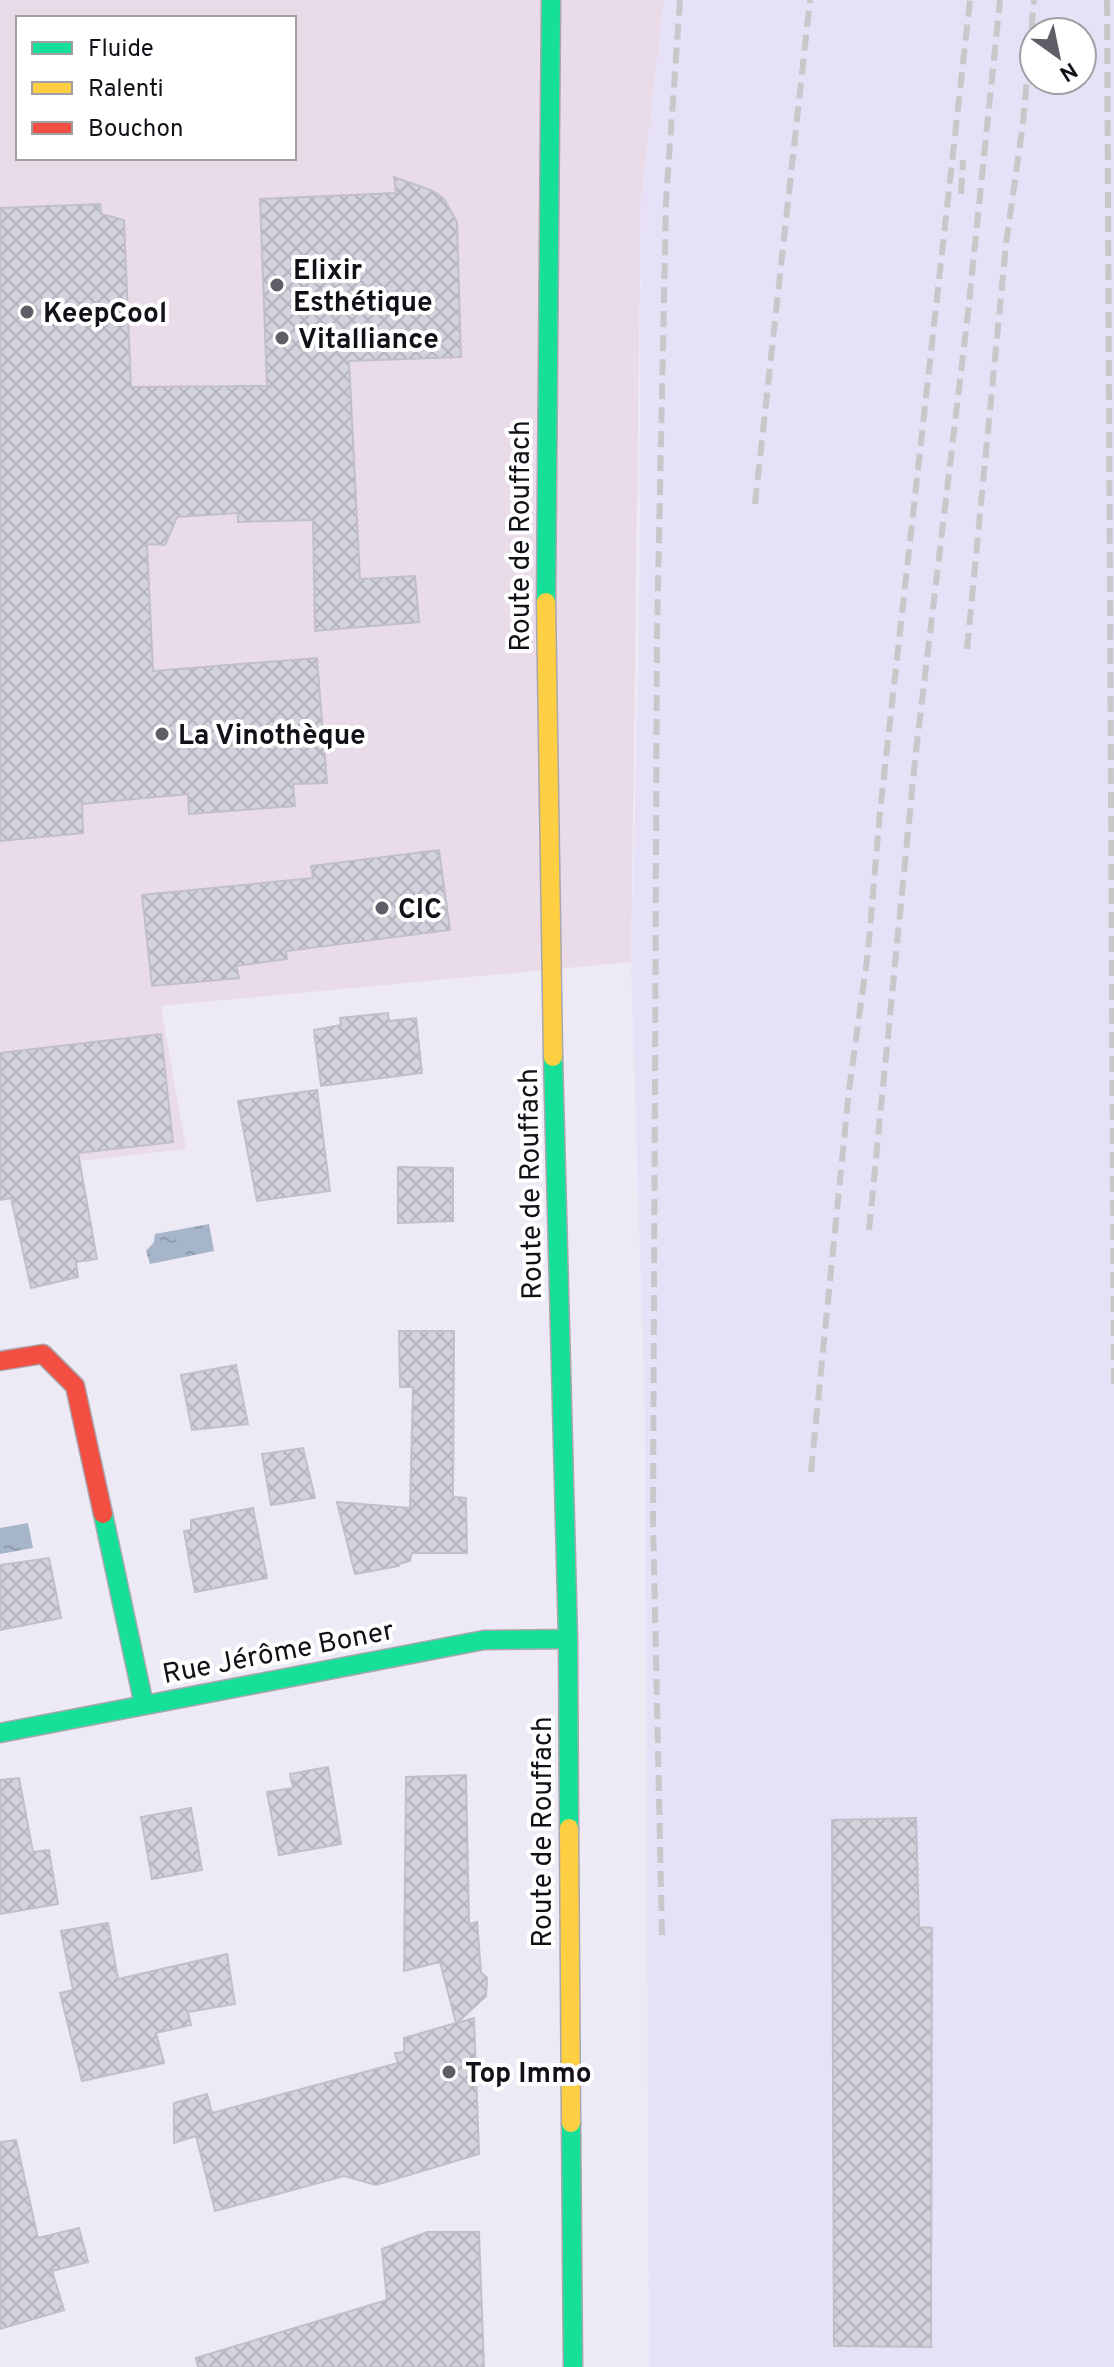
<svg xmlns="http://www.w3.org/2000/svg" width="1114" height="2367" viewBox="0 0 1114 2367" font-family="Overpass,sans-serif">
	<defs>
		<pattern id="water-ripples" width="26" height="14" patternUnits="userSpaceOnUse" patternTransform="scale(2)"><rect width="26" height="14" fill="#a6b5ca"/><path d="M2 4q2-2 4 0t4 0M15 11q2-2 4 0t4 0" fill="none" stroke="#8e9bad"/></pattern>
		<pattern id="building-cross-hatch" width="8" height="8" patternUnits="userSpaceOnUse" patternTransform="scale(2)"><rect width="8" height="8" fill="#d4d2dd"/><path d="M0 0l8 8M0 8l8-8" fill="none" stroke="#b5b3bd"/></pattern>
	</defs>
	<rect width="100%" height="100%" fill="#edeaf5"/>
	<!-- commercial -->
	<path fill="#e9dce8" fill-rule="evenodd" d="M0,0H664L641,199L631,962L161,1006L186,1149L0,1170ZM18,18H294V158H18Z"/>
	<!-- built -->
	<path fill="#e6e1f6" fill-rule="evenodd" d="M664,0H1114V2367H649L645,1415L631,962L639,652L641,199ZM1034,32H1082V80H1034Z"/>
	<!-- water -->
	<path fill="url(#water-ripples)" d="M209,1224L214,1251L150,1264L146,1251L154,1242L155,1234Z
		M28,1523L33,1548L0,1554V1528Z"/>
	<!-- building -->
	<path fill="url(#building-cross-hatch)" stroke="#c1bfc7" stroke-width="2" d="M394,177L433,191L444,199L457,222L461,357L349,361L360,579L415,576L419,622L315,631L313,520L238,522V513L177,517L165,545L147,544L153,671L317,658L327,783L293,784L295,806L189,814L188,794L82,804L83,833L0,841V208L100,204L101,214L124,220L131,387L267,386L260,199L396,193Z
		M439,850L450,930L286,951L287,959L236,966L239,978L152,986L142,895L313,878L311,866Z
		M388,1013L389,1021L416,1018L422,1073L321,1086L314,1030L341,1025L340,1018Z
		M161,1034L173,1142L78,1153L97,1259L76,1262L78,1277L31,1288L11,1198L0,1200V1053Z
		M317,1090L330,1191L257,1201L238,1101Z
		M398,1167L453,1168V1221L398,1223Z
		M399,1331H454L453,1497L466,1498L467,1553H412L410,1561L399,1564V1566L355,1574L337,1502L410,1508L413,1387H400Z
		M236,1365L248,1424L192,1430L181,1375Z
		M303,1448L315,1498L271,1505L262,1454Z
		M253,1508L267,1578L195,1592L184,1531L191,1530V1520Z
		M49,1558L61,1618L0,1630V1565Z
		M328,1767L341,1844L279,1855L267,1792L293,1788L290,1774Z
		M466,1775L469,1924L477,1922L481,1972L487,1978L486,1996L457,2023L474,2018L479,2154L376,2185L344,2176L215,2211L196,2136L174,2143V2103L207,2094L212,2113L398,2063L395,2053L404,2052V2038L456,2023L440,1962L404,1971L406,1777Z
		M19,1778L33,1852L49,1850L58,1904L0,1914V1780Z
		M191,1808L202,1870L152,1879L141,1817Z
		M916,1818L919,1927L932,1928L931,2347L834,2346L832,1820Z
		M108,1923L118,1979L227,1954L235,2004L188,2012L191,2025L156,2033L164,2063L82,2081L60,1993L73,1990L61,1931Z
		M16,2140L38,2238L79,2228L88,2262L52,2271L64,2310L0,2329V2142Z
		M427,2232H479L484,2367H198L196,2358L387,2300L382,2249Z"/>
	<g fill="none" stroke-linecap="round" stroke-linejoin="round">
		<defs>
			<path id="fast" d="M546,602L551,0
				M553,1057L568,1639L569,1828
				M103,1514L144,1705
				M0,1733L484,1640L568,1639
				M571,2123L573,2367"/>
			<path id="slow" d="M546,602L553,1057
				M569,1828L571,2123"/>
			<path id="jam" d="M0,1361L43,1354L75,1386L103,1514"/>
		</defs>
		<!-- fast casing -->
		<use href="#fast" stroke="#a8a6af" stroke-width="21"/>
		<!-- slow casing -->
		<use href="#slow" stroke="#a8a6af" stroke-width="21"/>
		<!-- jam casing -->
		<use href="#jam" stroke="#a8a6af" stroke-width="21"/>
		<!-- fast -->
		<use href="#fast" stroke="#16e098" stroke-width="18"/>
		<!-- slow -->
		<use href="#slow" stroke="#ffcf43" stroke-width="18"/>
		<!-- jam -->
		<use href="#jam" stroke="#f24e42" stroke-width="18"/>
		<!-- rail -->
		<path stroke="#c8c8ca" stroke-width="6" stroke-dasharray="16 8" stroke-linecap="butt" d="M1107,0L1114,1390
			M961,194L963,160
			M755,504L810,0
			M967,649L1006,244L1023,123L1034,0
			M869,1230L915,760L968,313L1000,0
			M811,1472L849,1090L868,952L880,812L970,0
			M662,1935L653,1520L657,634L666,201L680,0"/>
	</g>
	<!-- markers -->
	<g fill="#5f5d65" stroke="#fff" stroke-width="3">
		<circle cx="277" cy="285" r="8"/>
		<circle cx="27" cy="312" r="8"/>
		<circle cx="282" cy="338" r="8"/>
		<circle cx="162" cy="734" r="8"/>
		<circle cx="382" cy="908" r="8"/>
		<circle cx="449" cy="2072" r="8"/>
	</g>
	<g text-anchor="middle" stroke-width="8" stroke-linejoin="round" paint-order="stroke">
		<!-- poi labels -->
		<g font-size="28" font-weight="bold" fill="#121118" stroke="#fff" text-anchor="start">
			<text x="293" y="279">Elixir<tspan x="293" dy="32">Esthétique</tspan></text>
			<text x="43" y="322">KeepCool</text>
			<text x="298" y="348">Vitalliance</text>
			<text x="178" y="744">La Vinothèque</text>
			<text x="398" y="918">CIC</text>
			<text x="465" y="2082">Top Immo</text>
		</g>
		<!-- street labels -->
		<g font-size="28" fill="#121118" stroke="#fff">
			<text transform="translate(519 536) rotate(-90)" y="10">Route de Rouffach</text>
			<text transform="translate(529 1184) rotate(-91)" y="10">Route de Rouffach</text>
			<text transform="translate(278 1651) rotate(-11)" y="10">Rue Jérôme Boner</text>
			<text transform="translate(541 1832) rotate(-90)" y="10">Route de Rouffach</text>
		</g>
	</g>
	<!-- legend -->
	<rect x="16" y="16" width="280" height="144" fill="#ffffff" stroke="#a0a0a3" stroke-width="2"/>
	<rect x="32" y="42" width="40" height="12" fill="#16e098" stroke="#a0a0a3" stroke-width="2"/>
	<text x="88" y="56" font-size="24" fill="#121118">Fluide</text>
	<rect x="32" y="82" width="40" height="12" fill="#ffcf43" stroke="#a0a0a3" stroke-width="2"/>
	<text x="88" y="96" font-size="24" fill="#121118">Ralenti</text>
	<rect x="32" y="122" width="40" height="12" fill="#f24e42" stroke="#a0a0a3" stroke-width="2"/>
	<text x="88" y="136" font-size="24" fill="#121118">Bouchon</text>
	<!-- north arrow -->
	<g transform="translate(1058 56) rotate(147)"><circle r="38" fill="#ffffff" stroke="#a0a0a3" stroke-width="2"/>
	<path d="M0-6L14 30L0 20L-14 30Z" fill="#5f5d65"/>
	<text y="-12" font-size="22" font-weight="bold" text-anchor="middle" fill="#121118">N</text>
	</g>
</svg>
